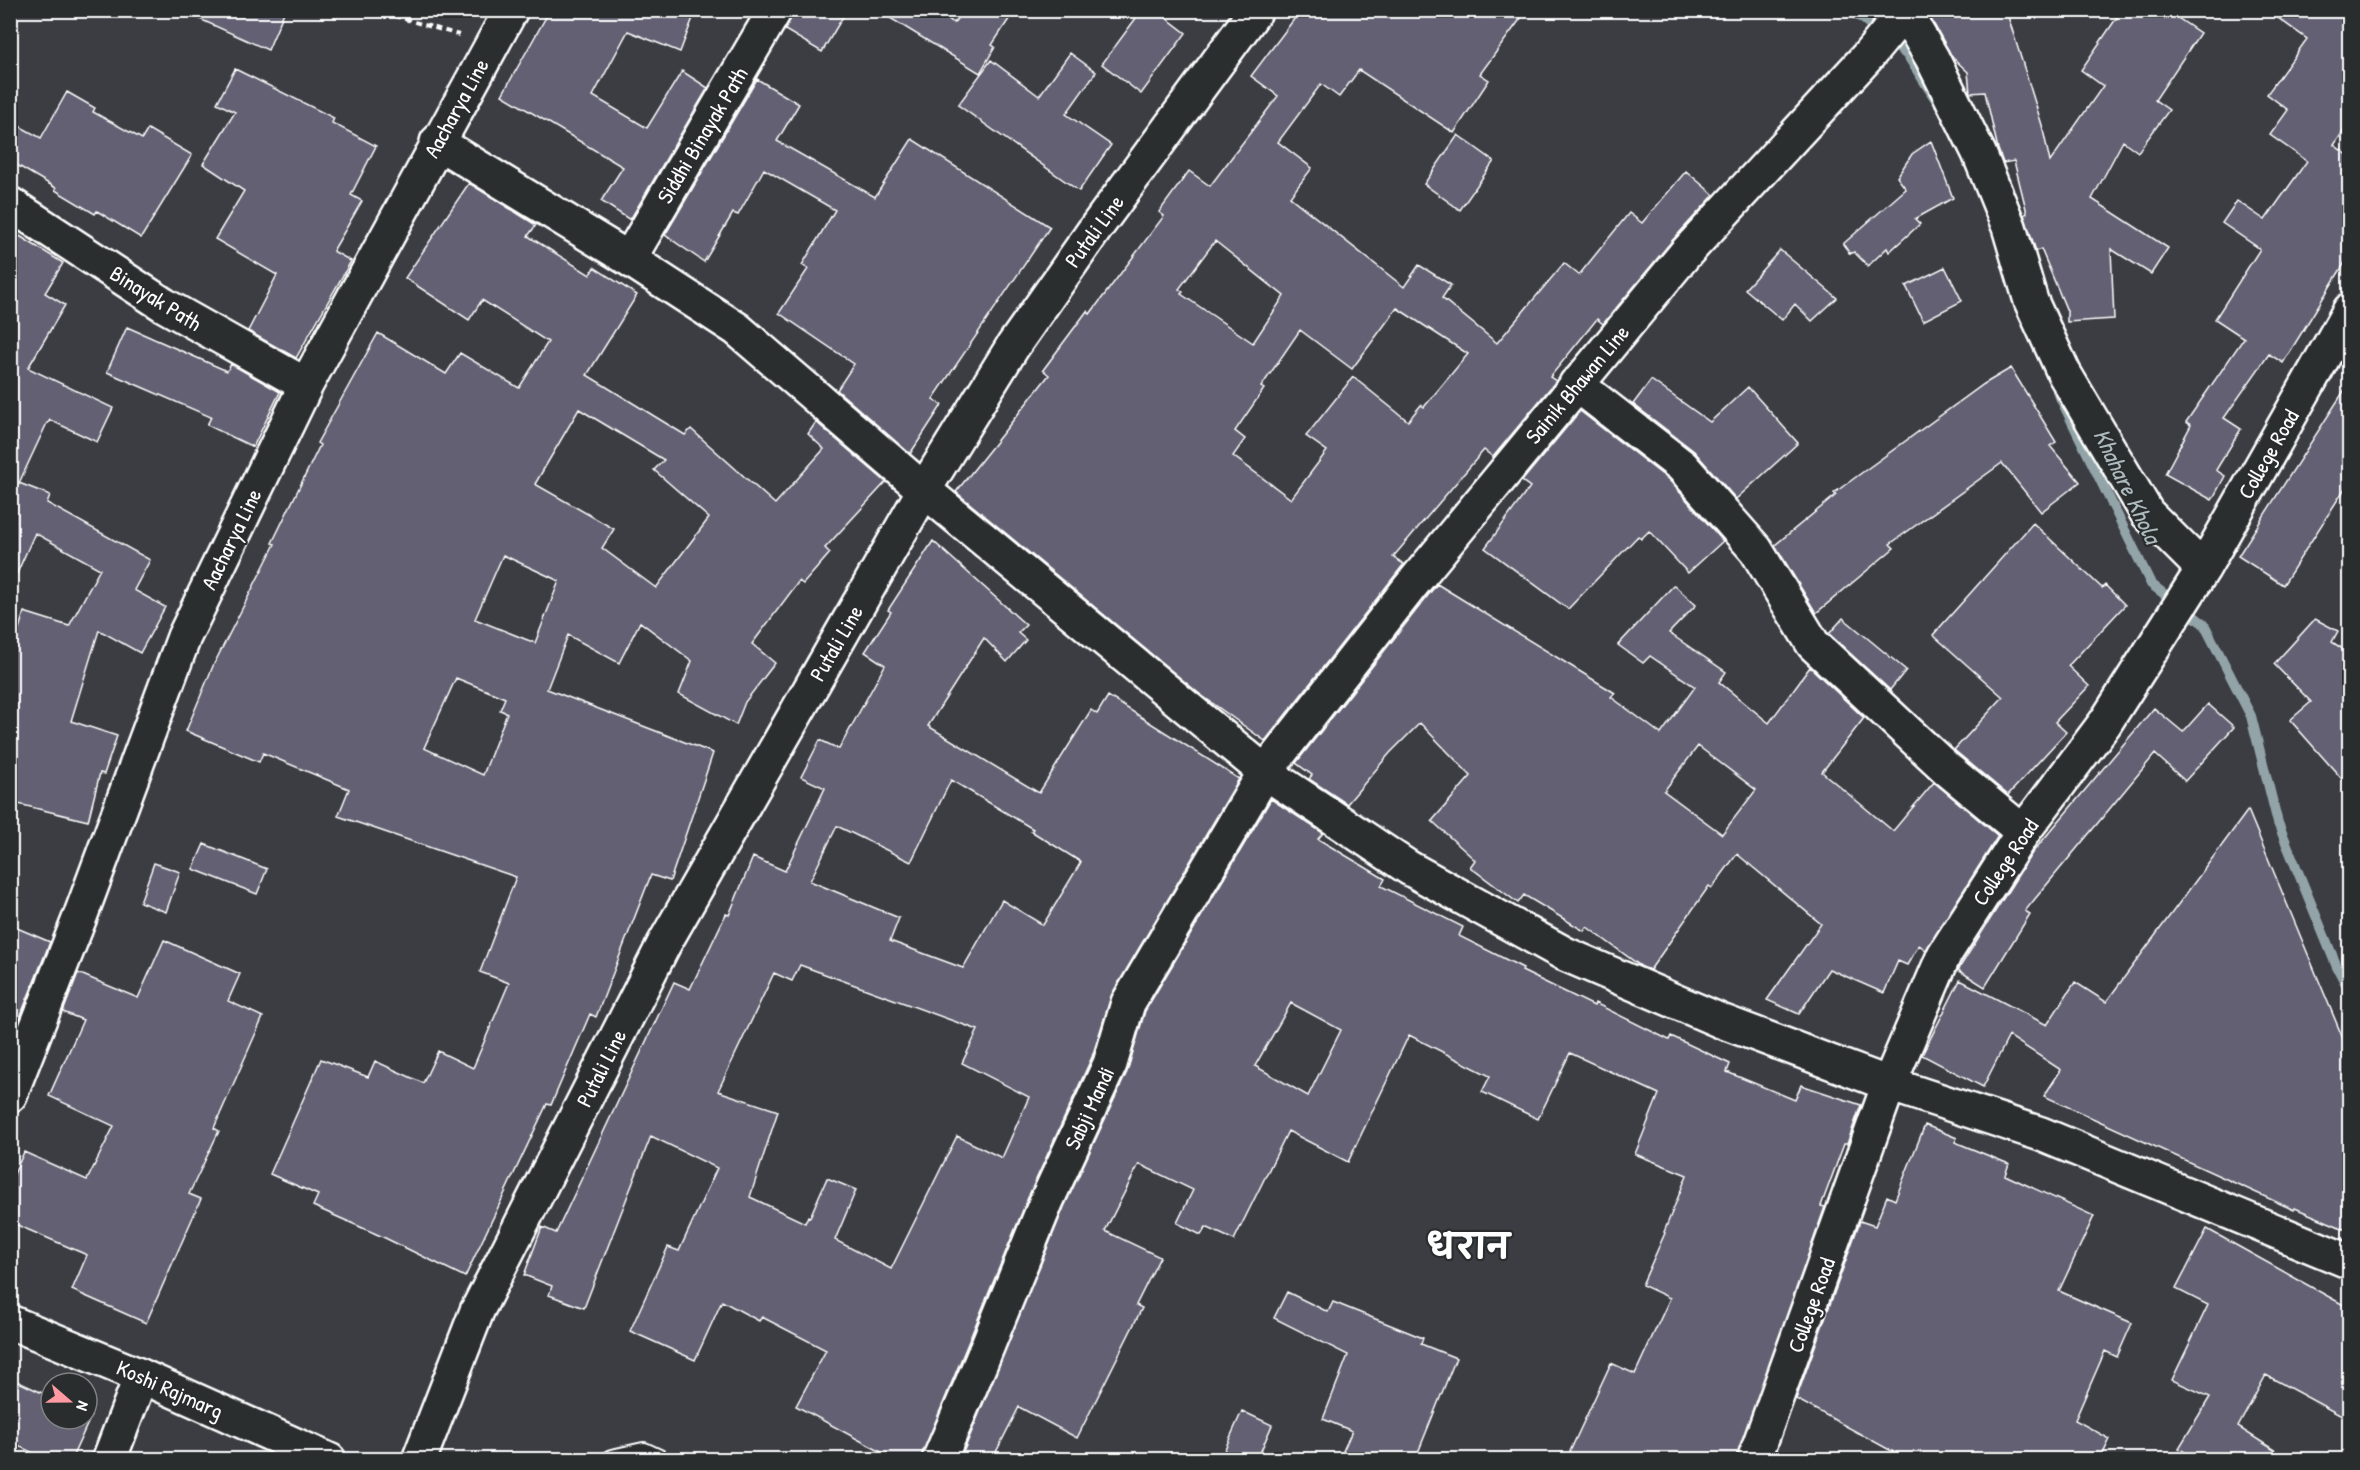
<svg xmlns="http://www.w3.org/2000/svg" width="2360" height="1470" viewBox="0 0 2360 1470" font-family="'Patrick Hand','Playpen Sans Deva',sans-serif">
	<rect width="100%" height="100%" fill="#3b3d43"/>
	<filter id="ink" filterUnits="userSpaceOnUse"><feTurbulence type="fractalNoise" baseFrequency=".0167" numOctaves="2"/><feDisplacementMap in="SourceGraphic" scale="12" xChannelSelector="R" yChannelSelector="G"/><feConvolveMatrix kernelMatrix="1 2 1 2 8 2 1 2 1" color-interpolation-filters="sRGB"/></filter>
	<g filter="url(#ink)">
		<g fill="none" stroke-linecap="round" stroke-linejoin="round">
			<!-- stream -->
			<path stroke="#93a4a8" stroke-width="10" d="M1846,10L1862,18L1908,56L1938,103
				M2057,391L2151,584L2204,624L2251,716L2278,823L2337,967L2350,992"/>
		</g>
		<!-- building -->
		<path fill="#636173" stroke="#fff" stroke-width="1.5" fill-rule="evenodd" d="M180,10H285L268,50Z
			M550,10H696L680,52L628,31L593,96L647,128L682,71L708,88L630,220L601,201L623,167L502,95Z
			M794,10H847L822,52L785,30Z
			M877,10H934L954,23L963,10H1015L992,45L995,47L980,73Z
			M1142,10H1156L1186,33L1141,94L1102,64Z
			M1301,10H1527L1480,74L1489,80L1454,133L1359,70L1339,97L1321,84L1278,142L1312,168L1290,197L1404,287L1419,265L1451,285L1442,298L1497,343L1564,263L1579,275L1629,213L1642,223L1686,171L1714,195L1671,242L1603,324L1597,319L1550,377L1556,381L1493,457L1484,450L1393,557L1404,564L1265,741L1197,692L956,492L1049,375L1043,370L1087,311L1090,314L1164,216L1159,212L1189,171L1210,186L1278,96L1251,76ZM1215,241L1284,296L1253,343L1181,294L1183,292L1179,289ZM1397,308L1468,354L1424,407L1421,405L1408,421L1353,377L1306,436L1327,451L1291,499L1233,456L1245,439L1235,431L1264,389L1261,387L1300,330L1352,369Z
			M1937,10H2006L2042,125L2050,162L2103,86L2081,70L2122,10H2166L2200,33L2155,100L2169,110L2138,152L2123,141L2092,199L2168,248L2151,274L2111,249L2114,319L2067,322V311L2041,249L2036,251L2024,215L2027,213L2014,161L2003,163L1998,149L1985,92L1970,93L1968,72L1952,57L1930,17Z
			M2267,10H2349V123L2334,145L2349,156V256L2283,363L2269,354L2224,418L2241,429L2216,470L2225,476L2212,500L2165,474L2191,425L2186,422L2244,338L2215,319L2260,249L2222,223L2237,201L2265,220L2307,161L2270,135L2288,110L2267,94L2307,39Z
			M1070,53L1096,72L1066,114L1111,145L1079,191L958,105L991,60L1039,96Z
			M235,69L334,118L332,123L376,146L351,195L362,201L333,251L351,261L296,358L248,331L277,275L215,239L244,191L203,164L235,112L217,103Z
			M757,79L799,104L777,141L875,197L912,139L1050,227L933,399L942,405L910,454L837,390L854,364L779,313L808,269L802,265L835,210L764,169L738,215L733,213L704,262L665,235Z
			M67,92L95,108L93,112L142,139L148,129L192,155L141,238L97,211L95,214L55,190L56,188L10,161V121L41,138Z
			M1458,135L1494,161L1460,210L1424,184Z
			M1931,141L1953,198L1915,219L1920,224L1889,252L1887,248L1868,266L1854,252L1850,254L1843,244L1906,189L1897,177L1912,154Z
			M469,183L536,225L528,236L590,275L594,267L637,295L587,375L685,435L691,429L775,504L824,449L808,434L816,422L886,482L825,548L830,553L803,584L799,581L752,644L775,663L745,702L736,725L679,694L692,661L640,622L619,663L568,635L547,689L713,753L670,881L651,875L596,1017L590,1014L551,1105L547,1104L465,1277L383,1237L313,1206L318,1195L270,1174L321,1059L368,1077L375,1061L423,1083L438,1051L473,1068L509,983L480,972L516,877L338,816L349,789L263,753L259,762L186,731L213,666L275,544L272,543L320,445L317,443L378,333L446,374L460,353L519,388L548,342L482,300L469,320L405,278ZM579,409L664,460L654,470L709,518L656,588L602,548L614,529L535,484ZM503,555L559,581L535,643L475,619ZM456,678L505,698L500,710L507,713L483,775L424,748Z
			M10,230L63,263L45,293L65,305L28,368L113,408L97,442L50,420L48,423H47L19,483L50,495L47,503L150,560L134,590L165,607L140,653L99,630L71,721L117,736L104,774L100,773L88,821L10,802V659L24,612L69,626L100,569L35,533L10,589Z
			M1780,250L1837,298L1812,321L1795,304L1782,320L1745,289Z
			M1945,267L1962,301L1923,321L1906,286Z
			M127,327L227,371L231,364L280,392L253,447L207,425L211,417L107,372Z
			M2011,368L2056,442L2050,446L2080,482L2041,512L2002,463L1890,544L1894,548L1816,613L1775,545L1836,495L1834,493L1984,384Z
			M1651,380L1710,422L1748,387L1798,443L1736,499L1694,451L1633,404Z
			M2349,383V482L2283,585L2238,556Z
			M1580,411L1669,480L1723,541L1688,573L1649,531L1641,539L1638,536L1568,609L1485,548L1530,487L1522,481Z
			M2033,523L2102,588L2105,585L2125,605L2068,666L2089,686L2055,722L2066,732L2008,795L1954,750L2003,697L1933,635Z
			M933,541L1026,625L1018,633L1026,640L1007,662L984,638L928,726L1039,793L1091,710L1097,714L1108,696L1239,779L1112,994L1092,1057L1030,1193L921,1457L920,1460H896L796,1406L826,1350L762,1317L759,1321L722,1301L695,1360L630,1331L668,1247L679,1251L717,1168L651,1136L584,1308L549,1295L552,1286L524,1275L542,1227L556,1233L674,982L690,989L726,914L729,915L753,857L785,871L825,788L801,777L820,740L839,749L885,665L865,652L891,612L888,610ZM951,780L1033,829L1031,831L1081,862L1043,925L1002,900L963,968L890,941L899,918L810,881L837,826L911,862ZM800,965L978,1030L962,1063L1029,1097L1002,1158L957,1136L891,1269L835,1240L856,1190L827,1178L810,1217L808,1216L805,1223L750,1197L778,1111L718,1091L774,973L792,981Z
			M1437,584L1615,693L1611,697L1661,734L1695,687L1650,656L1643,663L1618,645L1674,585L1696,605L1669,633L1726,672L1719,682L1769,723L1810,667L1864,718L1822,772L1893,831L1934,782L1998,836L1926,950L1919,945L1907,965L1898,961L1884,993L1829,969L1799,1014L1767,1000L1821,924L1737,854L1712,888L1709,886L1650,970L1642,967L1587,927L1584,931L1524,895L1518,903L1470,867L1475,860L1432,821L1471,776L1420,723L1390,753L1347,804L1309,779L1312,775L1296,763ZM1698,746L1756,790L1722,834L1664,791Z
			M1843,618L1906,670L1890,690L1829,634Z
			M2315,619L2338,631L2332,642L2349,653V787L2290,720L2311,702L2274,664Z
			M2208,704L2234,727L2185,781L2155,754L2025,911L2030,914L1985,987L1958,970L2032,853L2154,708L2183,732Z
			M1271,799L1323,833L1318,839L1385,879L1381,886L1463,927L1459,936L1523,968L1522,971L1594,1006L1595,1003L1669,1040L1671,1036L1730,1064L1727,1072L1795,1100L1801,1085L1861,1105L1847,1144H1844L1821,1206L1825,1207L1736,1460H1566L1611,1363L1635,1374L1670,1298L1642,1285L1665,1233L1664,1232L1687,1175L1635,1154L1659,1094L1570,1053L1538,1119L1482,1092L1490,1076L1409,1035L1348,1162L1288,1131L1234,1240L1206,1227L1201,1235L1177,1223L1193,1190L1139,1164L1105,1231L1160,1257L1136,1305L1142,1308L1077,1438L1019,1407L992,1460H960L1064,1207L1127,1072L1145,1011ZM1291,1003L1341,1030L1308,1096L1255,1066Z
			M2248,810L2349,1053V1231L2295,1208L2294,1210L2044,1096L2061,1070L2009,1036L1983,1087L1922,1055L1960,980L2047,1025L2075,982L2106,1002Z
			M204,844L267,869L257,894L193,869Z
			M154,863L180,872L166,912L140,902Z
			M10,925L50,942L10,1042Z
			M164,940L240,974L228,1001L263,1017L214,1128L219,1131L189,1194L201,1199L146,1323L72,1290L87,1255L10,1222V1183L24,1152L87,1180L114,1126L49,1096L83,1020L63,1012L78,973L138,998Z
			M1925,1125L1957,1138L1955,1142L2009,1164L2005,1175L2094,1216L2059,1291L2132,1323L2117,1357L2105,1351L2075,1420L2110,1439L2100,1460H1908L1796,1399L1860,1221L1875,1226L1887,1196L1895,1200Z
			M2207,1229L2349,1308V1420L2266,1375L2238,1427L2290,1460H2197L2179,1448L2210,1397L2172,1380L2208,1305L2176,1289Z
			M1287,1292L1328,1312L1333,1302L1423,1338L1421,1344L1456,1358L1415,1460H1339L1352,1431L1323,1419L1348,1355L1274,1318Z
			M10,1378L51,1397V1419H87V1414L91,1416L71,1460H48L10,1442Z
			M1242,1411L1272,1425L1257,1460H1220Z"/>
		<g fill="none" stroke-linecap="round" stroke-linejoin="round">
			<defs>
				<path id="lane" d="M612,1460L644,1453L659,1460"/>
				<path id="street" d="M1905,12L1932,58L1979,153L2009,227L2031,301L2064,373L2147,513L2203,569
					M437,142L629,259L737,329L924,490L1265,772L1409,868L1565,954L1721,1021L1889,1084L2041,1134L2350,1262
					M10,204L164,305L306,385
					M629,259L775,10
					M1576,384L1682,466L1756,550L1813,644L1947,769L2023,832
					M10,1095L80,917L184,637L306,385L511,10
					M109,1460L141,1376
					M419,1460L477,1311L664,944L924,490L1013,346L1095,229L1256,10
					M939,1460L981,1362L1047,1200L1110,1064L1128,1003L1265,772L1410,587L1685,254L1868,56L1906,10
					M1754,1460L1889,1084L1944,955L2023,832L2105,723L2163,632L2203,569L2350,310"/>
				<path id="primary" d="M10,1322L141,1376L329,1460"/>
			</defs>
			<!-- lane casing -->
			<use href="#lane" stroke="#fff" stroke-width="24"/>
			<!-- street casing -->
			<use href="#street" stroke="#fff" stroke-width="38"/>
			<!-- primary casing -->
			<use href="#primary" stroke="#fff" stroke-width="38"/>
			<!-- path -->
			<path stroke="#fff" stroke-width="4" stroke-dasharray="6 4.5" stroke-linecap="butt" d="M374,10L459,35"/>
			<!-- lane -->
			<use href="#lane" stroke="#2a2d2e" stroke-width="20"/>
			<!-- street -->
			<use href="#street" stroke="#2a2d2e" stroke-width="33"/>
			<!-- primary -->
			<use href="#primary" stroke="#2a2d2e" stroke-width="33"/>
		</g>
	</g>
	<g text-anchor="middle" stroke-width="4.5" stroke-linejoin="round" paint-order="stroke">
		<!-- street labels -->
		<g font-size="22" fill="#fff" stroke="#2a2d2e">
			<text transform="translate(456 108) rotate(-61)" y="8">Aacharya Line</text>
			<text transform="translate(702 135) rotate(-59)" y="8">Siddhi Binayak Path</text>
			<text transform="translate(1094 231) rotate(-54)" y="8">Putali Line</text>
			<text transform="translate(156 298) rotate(32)" y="8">Binayak Path</text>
			<text transform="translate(1577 384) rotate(-50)" y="8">Sainik Bhawan Line</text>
			<text transform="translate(2268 454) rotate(-60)" y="8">College Road</text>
			<text transform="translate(231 539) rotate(-64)" y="8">Aacharya Line</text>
			<text transform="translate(836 643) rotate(-60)" y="8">Putali Line</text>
			<text transform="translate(2005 862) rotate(-56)" y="8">College Road</text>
			<text transform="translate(601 1068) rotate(-63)" y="8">Putali Line</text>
			<text transform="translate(1089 1108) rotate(-65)" y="8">Sabji Mandi</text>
			<text transform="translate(1811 1305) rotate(-70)" y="8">College Road</text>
			<text transform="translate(170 1389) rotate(24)" y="8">Koshi Rajmarg</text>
		</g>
		<!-- water labels -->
		<g font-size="24" font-style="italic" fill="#aebbbe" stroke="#2a2d2e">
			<text transform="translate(2127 486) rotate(64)" y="8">Khahare Khola</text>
		</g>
		<!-- town labels -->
		<g font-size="34" font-weight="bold" fill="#fff" stroke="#2a2d2e">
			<text x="1468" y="1258">धरान</text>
		</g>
	</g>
	<!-- margin -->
	<rect width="2360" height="1470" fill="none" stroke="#2a2d2e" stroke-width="36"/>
	<rect x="18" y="18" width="2324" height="1434" fill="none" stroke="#fff" stroke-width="2" filter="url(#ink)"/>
	<!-- north arrow -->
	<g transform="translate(69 1401) rotate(110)"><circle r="28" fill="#2a2d2e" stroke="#7f8182" stroke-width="1.5"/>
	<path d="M0-4.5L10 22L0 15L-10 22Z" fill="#ff9aa2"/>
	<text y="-9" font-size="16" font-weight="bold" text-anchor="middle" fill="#ffffff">N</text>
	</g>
</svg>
